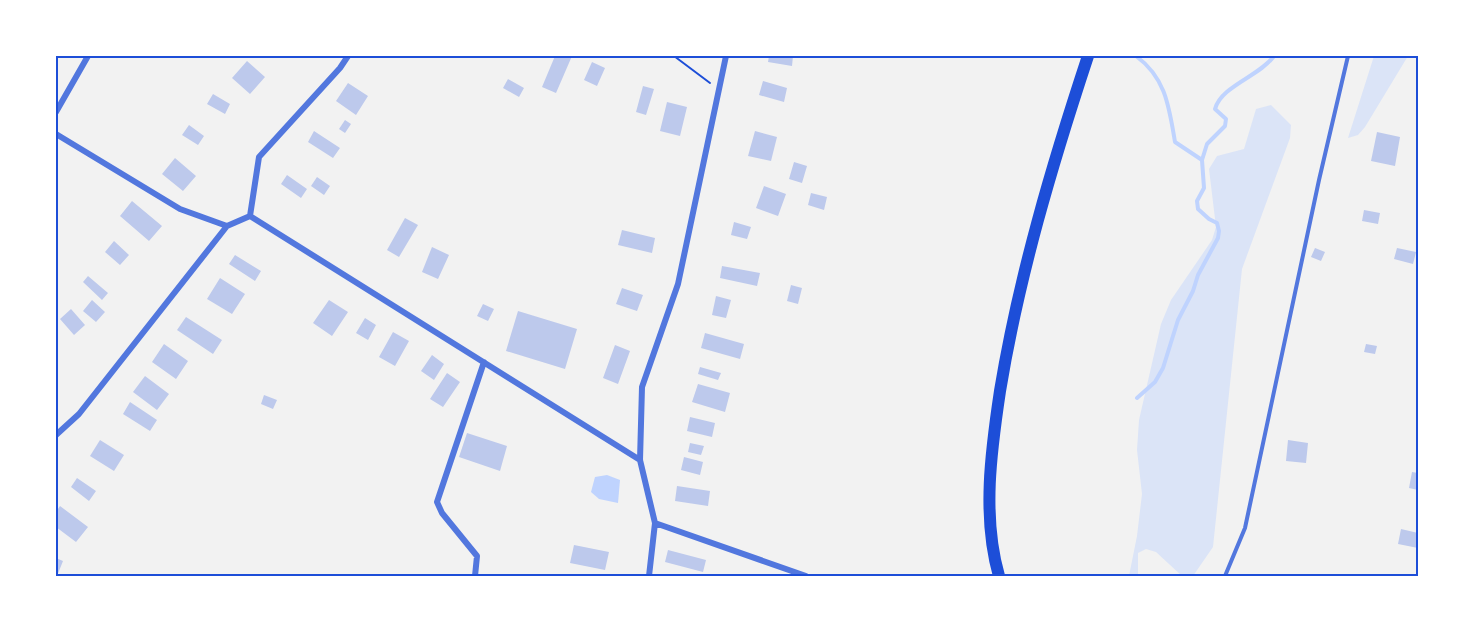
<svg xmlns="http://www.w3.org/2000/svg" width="1474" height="632" viewBox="0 0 1474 632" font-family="Rubik,sans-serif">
	<rect width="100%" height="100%" fill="#f2f2f2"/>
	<!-- green -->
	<path fill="#dbe4f7" d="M1374,56H1408L1365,127L1358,135L1348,138Z
		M1271,105L1291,125L1290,138L1242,269L1213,547L1193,576H1182L1156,552L1146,549L1138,553V576H1129L1137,536L1142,494L1137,450L1139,420L1161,324L1171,300L1212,240L1216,227L1209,169L1217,156L1244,149L1256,109Z"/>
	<!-- water -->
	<path fill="#bfd3fe" d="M607,475L620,480L618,503L599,499L591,492L595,477Z"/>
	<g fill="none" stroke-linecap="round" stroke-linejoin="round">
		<!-- stream -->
		<path stroke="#bfd3fe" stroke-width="4" d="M1136,56C1166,78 1169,107 1175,142L1202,160L1204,188L1197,201L1198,209L1209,219L1217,223L1219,231L1218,238L1198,275L1193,291L1178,320L1163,368L1155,382L1137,398
			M1202,160L1207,144L1225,126L1226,119L1215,109C1221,86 1260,76 1274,56"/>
	</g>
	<!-- building -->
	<path fill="#bdc9ec" d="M555,56H572L556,93L542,87Z
		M769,56H793L792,66L768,62Z
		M247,61L265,77L250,94L232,78Z
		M592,62L605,68L597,86L584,80Z
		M508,79L524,88L519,97L503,88Z
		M763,81L787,88L784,102L759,95Z
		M348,83L368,96L356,115L336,101Z
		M643,86L654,89L646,115L636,112Z
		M213,94L230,104L225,114L207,104Z
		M667,102L687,107L680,136L660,131Z
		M345,120L351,124L345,133L339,129Z
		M189,125L204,136L198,145L182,135Z
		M314,131L340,148L333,158L308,142Z
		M755,131L777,137L771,161L748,156Z
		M1377,132L1400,137L1395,166L1371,161Z
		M175,158L196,176L183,191L162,174Z
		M794,162L807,166L802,183L789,179Z
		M287,175L307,189L301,198L281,184Z
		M317,177L330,186L324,195L311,186Z
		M764,186L786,194L778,216L756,208Z
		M811,193L827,197L824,210L808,205Z
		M132,201L162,226L149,241L120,216Z
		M1364,210L1380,213L1378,224L1362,221Z
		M405,218L418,225L399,257L387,250Z
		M734,222L751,227L747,239L731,235Z
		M622,230L655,238L652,253L618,245Z
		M114,241L129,255L120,265L105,252Z
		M432,247L449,255L438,279L422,272Z
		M1315,248L1325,252L1321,261L1311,257Z
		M1397,248L1416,252L1413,264L1394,259Z
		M235,255L261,271L255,281L229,264Z
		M722,266L760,273L757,286L720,278Z
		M88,276L108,293L102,300L83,282Z
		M220,278L245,294L232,314L207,299Z
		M791,285L802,288L798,304L787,301Z
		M622,288L643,295L637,311L616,304Z
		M716,296L731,300L726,318L712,315Z
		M92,300L105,312L96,322L83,311Z
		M329,300L348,312L332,336L313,323Z
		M483,304L494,309L488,321L477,316Z
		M71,309L85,325L74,335L60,319Z
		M518,311L577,329L565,369L506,351Z
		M186,317L222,340L213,354L177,330Z
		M365,318L376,325L368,340L356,333Z
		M393,332L409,341L395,366L379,357Z
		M705,333L744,344L740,359L701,348Z
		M164,344L188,361L176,379L152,362Z
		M1366,344L1377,346L1375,354L1364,352Z
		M615,345L630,351L618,384L603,378Z
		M432,355L444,364L434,380L421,371Z
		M700,367L721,373L718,380L698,374Z
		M447,373L460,382L443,407L430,399Z
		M145,376L169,394L157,410L133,392Z
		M698,384L730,393L725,412L692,402Z
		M264,395L277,400L273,409L261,404Z
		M130,402L157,420L150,431L123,414Z
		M690,417L715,423L712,437L687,431Z
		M467,433L507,446L500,471L459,457Z
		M100,440L124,455L114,471L90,456Z
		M1288,440L1308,443L1306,463L1286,461Z
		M690,443L704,446L701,455L688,452Z
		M684,457L703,462L700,475L681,470Z
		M1412,472L1418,473V490L1409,488Z
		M77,478L96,491L89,501L71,487Z
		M677,486L710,491L708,506L675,501Z
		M60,506L88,527L76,542L56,527V512Z
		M1401,529L1418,533V548L1398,544Z
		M574,545L609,552L605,570L570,563Z
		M668,550L706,560L703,572L665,562Z
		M56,558L63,561L57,576H56Z"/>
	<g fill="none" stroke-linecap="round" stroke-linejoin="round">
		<!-- path -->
		<path stroke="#1d4ed8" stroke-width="2" d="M674,56L710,83"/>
		<!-- service -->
		<path stroke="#5277de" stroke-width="4" d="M1225,576L1245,528L1319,180L1348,56"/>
		<!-- minor -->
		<path stroke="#5277de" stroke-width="6" d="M56,112L88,56
			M56,134L180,209L227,226
			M250,216L640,460
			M56,435L79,414L227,226L250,216L259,157L340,68L348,56
			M655,523L806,576
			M475,576L477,556L442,513L437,502L484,362
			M649,576L655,523L640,460L642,387L678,284L726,56"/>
		<!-- primary -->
		<path stroke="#1d4ed8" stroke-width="12" d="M999,576C982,517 991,451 1000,391C1019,276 1052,165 1088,56"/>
	</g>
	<!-- border -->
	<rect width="1474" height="632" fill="none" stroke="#ffffff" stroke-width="114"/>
	<rect x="57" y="57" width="1360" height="518" fill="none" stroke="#1d4ed8" stroke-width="2"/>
</svg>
